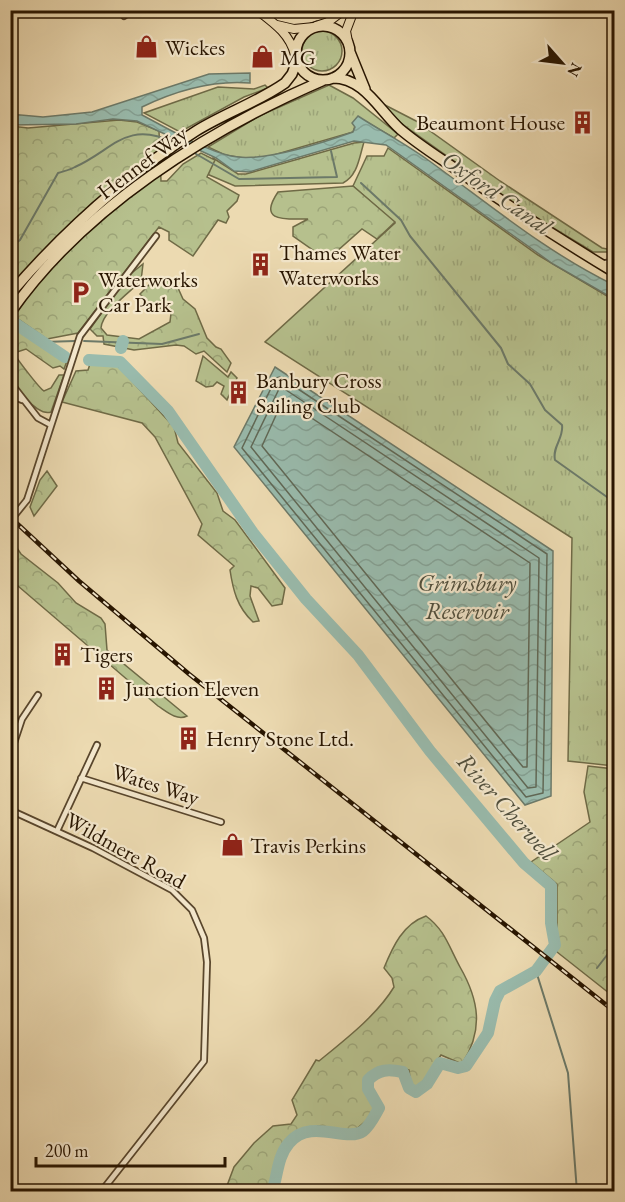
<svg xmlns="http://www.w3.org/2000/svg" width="625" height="1202" viewBox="0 0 625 1202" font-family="'EB Garamond',serif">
	<defs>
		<pattern id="grass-tufts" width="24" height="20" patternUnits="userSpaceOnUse" patternTransform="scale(1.5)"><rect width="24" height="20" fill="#b6c08d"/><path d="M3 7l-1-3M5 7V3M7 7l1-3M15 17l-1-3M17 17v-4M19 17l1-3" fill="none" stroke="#9ca478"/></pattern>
		<pattern id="forest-crowns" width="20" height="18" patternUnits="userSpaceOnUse" patternTransform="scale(1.5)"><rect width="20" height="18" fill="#b6c08d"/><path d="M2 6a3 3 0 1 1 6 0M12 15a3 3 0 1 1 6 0" fill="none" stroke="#9ca478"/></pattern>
		<pattern id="water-waves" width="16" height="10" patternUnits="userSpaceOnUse" patternTransform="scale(1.5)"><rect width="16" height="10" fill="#99bbad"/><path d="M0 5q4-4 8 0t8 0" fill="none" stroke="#84a093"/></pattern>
	</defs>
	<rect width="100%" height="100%" fill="#ecdab1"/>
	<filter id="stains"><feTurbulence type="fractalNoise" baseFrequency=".00333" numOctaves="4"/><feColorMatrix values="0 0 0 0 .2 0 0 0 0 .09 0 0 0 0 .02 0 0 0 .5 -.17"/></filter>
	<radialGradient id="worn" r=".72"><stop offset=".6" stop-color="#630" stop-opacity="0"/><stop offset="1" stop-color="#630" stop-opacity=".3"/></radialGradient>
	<!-- grass -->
	<path fill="url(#grass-tufts)" stroke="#6f6a46" stroke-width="1.5" d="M302 51a20 20 0 1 1 40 0a20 20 0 1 1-40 0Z
		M265,85L268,88L244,97L180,132L144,113L218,87L254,89Z
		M329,85L353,98L398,134L394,138L358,117L353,132L267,157L250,159L225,155L208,147L259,116Z
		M383,104L416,121L500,181L602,248L607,249L614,245V252H593L517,206L402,124Z
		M364,142C359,158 358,175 343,183L235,186L207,174L213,158L238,174H246L354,143Z
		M388,148L538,255L614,300V766L568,761L572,538L265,342L395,223L353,186L367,156H384Z
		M203,356L228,377L231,372L237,378L227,400L221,394L224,386L217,382L213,386L206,387L196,381Z"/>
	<!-- forest -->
	<path fill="url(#forest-crowns)" stroke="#6f6a46" stroke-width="1.5" d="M119,120L137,122L159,131L161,181H167L183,164L201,153L215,160L207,177L239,195L237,201L227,211L229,217L226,223L218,220L193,256L169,240V232L159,227L78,333L47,339L11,314V126L28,128Z
		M353,186L395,222L377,239L362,229L327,260L293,236V227L308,219C286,219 257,223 278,192Z
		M143,264L141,281C130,292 102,312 101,328L107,335L139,339L170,322L171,313L164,308L154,309L140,294L155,279L162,277L178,288L183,299L195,309L207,338L216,347L221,349L231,363L227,372L204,351L196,354L184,346L176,345L134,350L104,344L103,336H97L90,329L128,276Z
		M13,324L67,361L64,369L60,366L53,368L26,349L14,353C16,358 40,389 44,391L51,388L59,375H64L51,412C37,417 13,385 10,372C8,358 10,340 11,325Z
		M90,364L117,365L174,427L178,443L217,493L223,511L235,520L285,588L282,604L272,606L258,588L251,586L250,596L259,621L253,622C237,607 233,590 230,570L234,566L198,535L202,524L155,437L142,423L62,402L76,371L88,370Z
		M47,471L57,486L34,516L30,507L40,480Z
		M11,539L21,554L58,583L76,603L101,618L105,624L107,650L187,716C177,721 167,712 158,706L11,580Z
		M588,766L614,769V997L557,952V884L531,862L590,822L584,792Z
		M426,916C445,930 449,947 460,967C479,1000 484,1030 462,1064L441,1055L420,1086H411L409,1070C396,1065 371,1066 366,1082L376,1107L374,1114L354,1131L317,1126L299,1133L283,1145L267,1191H225L234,1167L254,1143L273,1126L291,1124L297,1115L292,1100L316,1060L319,1061C346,1039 377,1015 394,987L392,978L384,968C393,946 403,924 426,916Z"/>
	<!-- water -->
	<path fill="url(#water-waves)" stroke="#6c7968" stroke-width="1.5" d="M250,73V83C213,80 175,91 142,107V115C165,127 206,151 231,156C262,163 322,143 353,132L355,127L352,123L358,116C381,131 406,144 428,160C489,204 546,252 614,285V299L553,264L386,145L354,141L249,172L234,171L216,158L137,121L113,119L76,124L11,125L10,114L43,117L92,112L209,74Z
		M275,367L553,551L551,796L525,805L234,447Z"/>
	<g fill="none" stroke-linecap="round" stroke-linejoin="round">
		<!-- shore -->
		<path stroke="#606856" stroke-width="1.5" d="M280,377L547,554L543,793L526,797L242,448L276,378Z
			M283,388L539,558L536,787L528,788L251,447L279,389Z
			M286,401L530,563L527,767H523L262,446L282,402Z"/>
		<!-- stream -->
		<path stroke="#6c7968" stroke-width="2" d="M191,151L239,179L337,177L331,151
			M361,183L401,220L410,236L501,348L508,364L530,384L545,410L562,425C564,438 552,447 555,460L614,502
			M10,248L20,240L58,173C64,171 70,170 75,167C113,150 126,120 173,142
			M84,341L162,344L199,334
			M43,342L75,341
			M597,968L614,946
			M536,971L568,1073L577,1192"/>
		<!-- river -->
		<path stroke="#99bbad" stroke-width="12" d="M10,320L65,357
			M121,348L123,341
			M89,360L120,362L168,411L253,533L306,599L358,655L430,751L524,863L551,886V923L555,945L536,971L500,991L495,1001L488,1033L466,1066L458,1068L440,1063L427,1084L416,1092L409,1088L403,1072C388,1069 379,1069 368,1080V1089L379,1108C375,1115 370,1126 363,1131C346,1143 311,1117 289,1143C277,1157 278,1175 272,1192"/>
		<defs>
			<path id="street" d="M124,16L132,10
				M605,263L614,262
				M10,382L38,418L51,425
				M10,395L22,400
				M27,500L80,336L156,236
				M10,755L22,719L38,695
				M81,778L221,822
				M10,810L93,848L172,890L192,910L204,938L207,962L204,1061L101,1192
				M57,831L97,745"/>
			<path id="primary" d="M257,10C274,23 290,34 295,55
				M277,25L294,29L314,27
				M316,26L328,22L344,10
				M348,42L346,31L354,10"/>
			<path id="highway" d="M296 53a27 27 0 1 1 54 0a27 27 0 1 1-54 0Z
				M350,52L365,89
				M333,78C364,78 379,110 400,129C421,147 445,161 467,177C516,211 564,242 614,272
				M10,294C65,230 125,176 196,131C225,113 258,102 285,83L292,74L297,61
				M10,313C84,207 208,130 324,80"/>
		</defs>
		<!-- street casing -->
		<use href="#street" stroke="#59462c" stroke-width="8"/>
		<!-- primary casing -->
		<use href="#primary" stroke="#281500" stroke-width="10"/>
		<!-- highway casing -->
		<use href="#highway" stroke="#281500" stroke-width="12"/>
		<!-- street -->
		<use href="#street" stroke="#f3e7cc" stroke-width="4.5"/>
		<!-- primary -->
		<use href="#primary" stroke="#ecdab1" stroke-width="8"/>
		<!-- highway -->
		<use href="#highway" stroke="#ecdab1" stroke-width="9"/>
		<defs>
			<path id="rail" d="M10,517L79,581L189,674L614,1011"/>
		</defs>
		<!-- rail casing -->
		<use href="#rail" stroke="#281500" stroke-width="4.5"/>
		<!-- rail -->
		<use href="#rail" stroke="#f3e7cc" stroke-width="2" stroke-dasharray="7" stroke-linecap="butt"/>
		<defs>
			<path id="street-bridge" d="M10,521L27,500"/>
		</defs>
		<!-- street-bridge casing -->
		<use href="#street-bridge" stroke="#59462c" stroke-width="8" stroke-linecap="butt"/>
		<!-- street-bridge -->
		<use href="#street-bridge" stroke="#f3e7cc" stroke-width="4.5"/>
	</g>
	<!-- icons -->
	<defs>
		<symbol id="shop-bare" viewBox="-9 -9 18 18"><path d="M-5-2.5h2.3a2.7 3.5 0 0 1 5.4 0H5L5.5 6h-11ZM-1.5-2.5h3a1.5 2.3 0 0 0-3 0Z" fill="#8f2418" stroke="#f3e7cc" stroke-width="2.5" paint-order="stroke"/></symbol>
		<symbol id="building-bare" viewBox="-9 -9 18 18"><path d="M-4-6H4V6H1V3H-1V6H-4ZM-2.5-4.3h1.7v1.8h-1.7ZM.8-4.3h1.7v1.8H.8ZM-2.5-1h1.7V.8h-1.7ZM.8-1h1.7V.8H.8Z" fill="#8f2418" stroke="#f3e7cc" stroke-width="2.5" paint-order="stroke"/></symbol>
		<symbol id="parking-bare" viewBox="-9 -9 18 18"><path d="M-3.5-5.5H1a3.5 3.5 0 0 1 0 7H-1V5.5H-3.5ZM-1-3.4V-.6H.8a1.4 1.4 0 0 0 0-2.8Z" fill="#8f2418" stroke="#f3e7cc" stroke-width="2.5" paint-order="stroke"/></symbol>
	</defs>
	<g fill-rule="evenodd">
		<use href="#shop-bare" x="130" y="30" width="33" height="33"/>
		<use href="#shop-bare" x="246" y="40" width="33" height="33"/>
		<use href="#building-bare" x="566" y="106" width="33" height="33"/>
		<use href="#building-bare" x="244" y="248" width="33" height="33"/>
		<use href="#parking-bare" x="64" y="276" width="33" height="33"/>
		<use href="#building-bare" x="222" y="376" width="33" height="33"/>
		<use href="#building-bare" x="46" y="638" width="33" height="33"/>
		<use href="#building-bare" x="90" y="672" width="33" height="33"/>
		<use href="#building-bare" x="172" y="722" width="33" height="33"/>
		<use href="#shop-bare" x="216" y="828" width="33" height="33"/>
	</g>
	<g text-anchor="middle" stroke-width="4.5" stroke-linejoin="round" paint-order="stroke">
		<!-- poi labels -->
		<g font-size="22" fill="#281500" stroke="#f3e7cc" text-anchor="start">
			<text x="165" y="55">Wickes</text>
			<text x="280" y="65">MG</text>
			<text x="565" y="130" text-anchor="end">Beaumont House</text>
			<text x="279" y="260">Thames Water<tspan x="279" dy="25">Waterworks</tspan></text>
			<text x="98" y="287">Waterworks<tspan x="98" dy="25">Car Park</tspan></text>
			<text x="256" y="388">Banbury Cross<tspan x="256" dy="25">Sailing Club</tspan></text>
			<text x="80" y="662">Tigers</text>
			<text x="125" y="696">Junction Eleven</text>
			<text x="206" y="746">Henry Stone Ltd.</text>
			<text x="250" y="853">Travis Perkins</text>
		</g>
		<!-- street labels -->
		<g font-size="22" fill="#281500" stroke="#f3e7cc">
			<text transform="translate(142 162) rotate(-37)" y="8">Hennef Way</text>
			<text transform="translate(156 784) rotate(18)" y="8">Wates Way</text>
			<text transform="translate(126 850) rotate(29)" y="8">Wildmere Road</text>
		</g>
		<!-- water labels -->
		<g font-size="24" font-style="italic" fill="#504f3d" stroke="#f3e7cc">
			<text transform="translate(497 193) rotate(35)" y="8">Oxford Canal</text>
			<text x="467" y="591">Grimsbury<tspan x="467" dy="28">Reservoir</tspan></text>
			<text transform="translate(507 807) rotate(48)" y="8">River Cherwell</text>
		</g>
	</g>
	<!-- margin -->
	<rect width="625" height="1202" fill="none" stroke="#ecdab1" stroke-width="36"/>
	<rect x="12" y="12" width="601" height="1178" fill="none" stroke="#281500" stroke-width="3"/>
	<rect x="18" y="18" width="589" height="1166" fill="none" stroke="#281500" stroke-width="1.5"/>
	<!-- north arrow -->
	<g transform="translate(562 63) rotate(118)" stroke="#f3e7cc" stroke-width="4.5" paint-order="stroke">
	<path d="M0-4.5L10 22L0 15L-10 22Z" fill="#281500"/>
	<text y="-9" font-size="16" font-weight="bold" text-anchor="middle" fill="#281500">N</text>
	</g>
	<!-- scale -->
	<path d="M36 1157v9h189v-9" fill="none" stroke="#281500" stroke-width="3"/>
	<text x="45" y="1157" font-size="18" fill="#281500" stroke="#f3e7cc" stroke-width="4.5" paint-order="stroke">200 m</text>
	<rect width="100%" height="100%" filter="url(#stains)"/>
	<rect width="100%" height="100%" fill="url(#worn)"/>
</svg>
